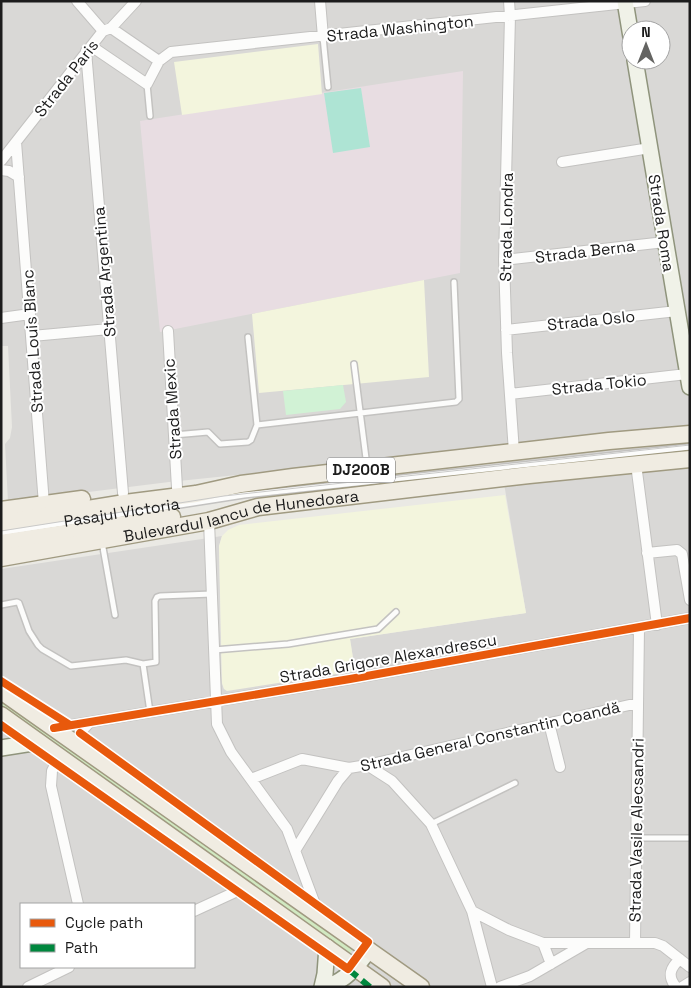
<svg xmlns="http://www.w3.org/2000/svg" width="691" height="988" viewBox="0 0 691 988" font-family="'Space Grotesk',sans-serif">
	<rect width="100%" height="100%" fill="#eae9e4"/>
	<!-- residential -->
	<path fill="#d9d8d6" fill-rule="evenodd" d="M1,1H690V987H1V569L222,536L219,546L221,649L222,683L224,689L355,671L350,639L526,613L498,448L169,482L8,502L5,444L10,438L12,427L8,346H1ZM631,30H661V60H631ZM21,904H194V967H21Z"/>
	<!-- industrial -->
	<path fill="#e8dde2" d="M463,71L460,273L160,332L140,121Z"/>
	<!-- education -->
	<path fill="#f3f5dd" d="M318,44L322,94L182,115L174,62Z
		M424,280L429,377L259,393L252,314Z
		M505,495L526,613L350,639L355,671L227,691L224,689L222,683L219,546L222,536L228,530L239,525Z"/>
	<!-- grass -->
	<path fill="#d1e9c1" d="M1,698L353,949L349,955L1,706Z"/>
	<!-- park -->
	<path fill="#d1f2d5" d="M343,385L346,402L340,409L286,415L283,391Z"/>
	<!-- pitch -->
	<path fill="#aee4d4" d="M361,88L370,147L333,153L324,93Z"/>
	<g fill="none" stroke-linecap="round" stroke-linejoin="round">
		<defs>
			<path id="lane" d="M323,37L328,87
				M147,84L150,116
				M248,337L257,425L456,402L459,399L454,282
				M354,364L367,466
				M174,435L208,432L220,444L248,442L251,440L257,425
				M1,533L244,495L690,447
				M102,542L115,615
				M1,605L17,602L19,603L29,631L38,645L42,649L71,666L126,660L143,664L156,662L155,601L157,597L160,596L212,594
				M214,650L288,644L378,629L396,612
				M143,664L150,712
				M431,824L515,783
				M637,838H690"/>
			<path id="street" d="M77,1L103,31
				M320,1L323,37
				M509,1L510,16L504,260L507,353L514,452
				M111,28L159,61
				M91,46L147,84L159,61L171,52L645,1
				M86,51L123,493
				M16,142L44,504
				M1,161L103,31L111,28L136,1
				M562,162L650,148
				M1,170L9,171L19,177
				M504,260L665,242
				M1,318L30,314
				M506,330L677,311
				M168,331L177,488
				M32,336L109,329
				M510,394L687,374
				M636,464L657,625
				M209,521L217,724L231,752L287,829L319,915
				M647,553L677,550L682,554L690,600
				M549,723L560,767
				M54,728L350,679L690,618
				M79,746L80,733L90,722
				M59,757L52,771L51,786L78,904
				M367,765L392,781L431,824L472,911L492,987
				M251,779L302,759L349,768L367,765L638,703
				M296,849L338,781L349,768
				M194,911L244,888
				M472,911L509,930L543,943L551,964
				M543,943H655L663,946L690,967
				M635,943L639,628
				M28,987L69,967
				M500,987L530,976L585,944
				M676,987C667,976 670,968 680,959
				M682,987L690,982"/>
			<path id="secondary" d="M625,1L631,37
				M635,60L690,387
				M1,748L39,742
				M322,987L325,974L327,947
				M327,987C347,979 357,967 369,950"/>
			<g id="primary">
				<path d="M1,510L82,499"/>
				<path d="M1,523L125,503L196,494L241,484L293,477L609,441L690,434"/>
				<path d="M1,543L172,517"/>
				<path id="s1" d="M1,558L209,521L258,507L529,475L690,459"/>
				<path d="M1,691L421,987"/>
				<path d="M1,715L382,987"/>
			</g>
		</defs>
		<!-- lane casing -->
		<use href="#lane" stroke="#c3c2c0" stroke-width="8"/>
		<!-- street casing -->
		<use href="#street" stroke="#c3c2c0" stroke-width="12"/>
		<!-- secondary casing -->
		<use href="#secondary" stroke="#8f947c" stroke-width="18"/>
		<!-- primary casing -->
		<use href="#primary" stroke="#a09a81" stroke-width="19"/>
		<!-- lane -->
		<use href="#lane" stroke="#fcfcfb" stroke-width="5"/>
		<!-- street -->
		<use href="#street" stroke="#fcfcfb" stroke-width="10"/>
		<!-- secondary -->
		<use href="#secondary" stroke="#f0f2e8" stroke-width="15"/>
		<!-- primary -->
		<use href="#primary" stroke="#f0ece2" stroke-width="16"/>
		<!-- tram -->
		<path stroke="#c9c9c8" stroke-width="1" id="s2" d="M1,531L224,496L690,445"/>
		<!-- quiet -->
		<path stroke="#00873e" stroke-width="6" stroke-dasharray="12 6" stroke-linecap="butt" d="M348,969L370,987"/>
		<defs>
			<path id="cycleway" d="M1,681L70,725
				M1,725L348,969L368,942L80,733
				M54,728L350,679L690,618"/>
		</defs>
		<!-- cycleway casing -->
		<use href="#cycleway" stroke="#fff" stroke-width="11"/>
		<!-- cycleway -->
		<use href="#cycleway" stroke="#e8590c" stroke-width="8"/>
	</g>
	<g text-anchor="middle" stroke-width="4" stroke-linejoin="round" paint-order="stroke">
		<!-- shield labels -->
		<rect fill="#fff" stroke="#606060" stroke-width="1" x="327" y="457.5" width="68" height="25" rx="4"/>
		<g font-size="15" font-weight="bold" fill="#1c1c1c">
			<text x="361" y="475">DJ200B</text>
		</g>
		<!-- street labels -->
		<g font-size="16" fill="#1c1c1c" stroke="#fff">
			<text transform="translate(400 28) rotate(-6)" y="6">Strada Washington</text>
			<text transform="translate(66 78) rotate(-52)" y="6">Strada Paris</text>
			<text transform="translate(662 223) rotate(81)" y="6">Strada Roma</text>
			<text transform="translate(506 227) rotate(-89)" y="6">Strada Londra</text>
			<text transform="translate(585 251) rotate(-7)" y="6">Strada Berna</text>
			<text transform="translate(104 272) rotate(-95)" y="6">Strada Argentina</text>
			<text transform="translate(591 320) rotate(-6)" y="6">Strada Oslo</text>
			<text transform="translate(32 341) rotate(-94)" y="6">Strada Louis Blanc</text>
			<text transform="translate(599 384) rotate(-6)" y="6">Strada Tokio</text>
			<text transform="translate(172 409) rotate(-94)" y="6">Strada Mexic</text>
			<text dy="6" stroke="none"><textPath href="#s2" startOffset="122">Pasajul Victoria</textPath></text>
			<text dy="6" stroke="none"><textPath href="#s1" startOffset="244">Bulevardul Iancu de Hunedoara</textPath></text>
			<text transform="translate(388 658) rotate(-10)" y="6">Strada Grigore Alexandrescu</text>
			<text transform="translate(490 736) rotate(-13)" y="6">Strada General Constantin Coandă</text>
			<text transform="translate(636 830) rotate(-89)" y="6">Strada Vasile Alecsandri</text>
		</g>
	</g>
	<!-- border -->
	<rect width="691" height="988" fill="none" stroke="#1c1c1c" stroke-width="5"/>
	<!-- legend -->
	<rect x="20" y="903" width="175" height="65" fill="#ffffff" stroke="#a4a4a4"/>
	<rect x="30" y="919" width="25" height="8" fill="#e8590c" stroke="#a4a4a4"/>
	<text x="65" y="928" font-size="15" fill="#1c1c1c">Cycle path</text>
	<rect x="30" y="944" width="25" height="8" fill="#00873e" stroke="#a4a4a4"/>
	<text x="65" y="953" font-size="15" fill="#1c1c1c">Path</text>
	<!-- north arrow -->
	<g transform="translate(646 45)"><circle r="24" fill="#ffffff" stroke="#a4a4a4"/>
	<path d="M0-4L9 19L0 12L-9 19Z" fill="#646462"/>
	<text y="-8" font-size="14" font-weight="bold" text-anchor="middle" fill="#1c1c1c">N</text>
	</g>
</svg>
